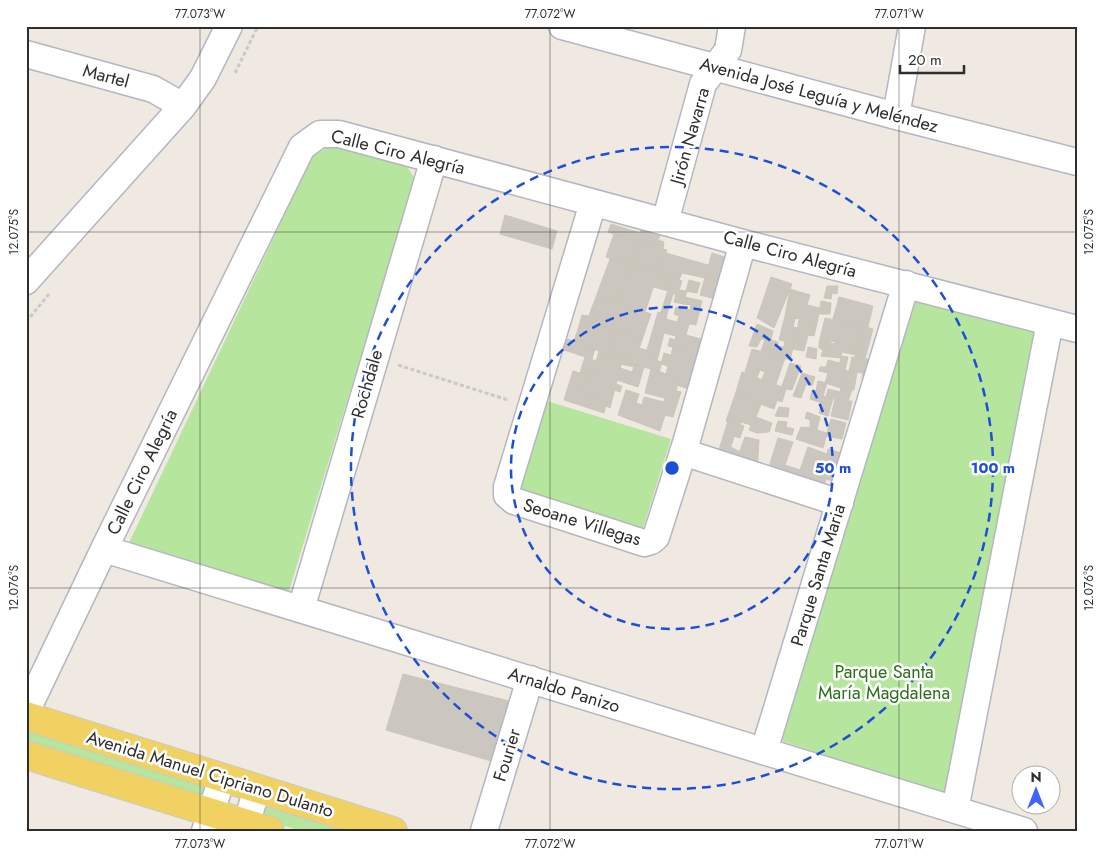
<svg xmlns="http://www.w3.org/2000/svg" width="1103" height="857" viewBox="0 0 1103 857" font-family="Jost,sans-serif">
	<rect width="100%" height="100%" fill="#efe9e1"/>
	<!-- green -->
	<path fill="#b6e59e" d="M330,146L406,165L415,179L288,594L128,545L312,157Z
		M915,300L1039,332L945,794L782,741Z
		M547,401L671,439L643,528L518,490Z
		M26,728L207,783L206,801L26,746Z
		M270,803L360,831H301L265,820L262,813L264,806Z"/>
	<!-- building -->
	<path fill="#cbc7bf" stroke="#cbc5ba" d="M505,215L557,231L552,249L500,234Z
		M611,224L640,233L637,242L608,232Z
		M641,230L660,236L658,240L664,242L663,249L637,242Z
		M614,234L639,243L631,265L606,257Z
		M639,243L667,250L658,273L631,265Z
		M666,253L708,265L705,278L682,273L679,280L658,274Z
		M712,253L731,259L719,300L700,295Z
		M610,259L631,265L617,303L596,297Z
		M631,265L658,273L645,312L617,303Z
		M658,274L672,278L668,291L654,287Z
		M771,277L792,284L774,328L757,318Z
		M672,278L682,281L679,290L687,291L683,304L674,302L676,294H673L667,314L661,312Z
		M689,280L700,283L697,293L686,291Z
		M827,286H838L837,294L832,293L831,299L824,298Z
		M790,289L810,295L807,305L820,308L817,323L785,316Z
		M596,297L651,314L642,340L595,324L599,313L591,310Z
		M685,297L702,301L696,325L689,324L686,335L701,339L697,353L668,346L670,338L675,340L676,336L664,333L657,361L647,358L649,351L647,350L658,312L667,314L666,319L677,322L679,316L674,314L676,307L690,310L691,305L683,304Z
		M839,297L873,306L868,327L833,319Z
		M821,301L831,303L830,314H819Z
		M591,310L599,313L591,333L578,329L582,315L589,316Z
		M785,316L795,319L793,327L798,328L794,343L779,340Z
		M825,318L863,326L858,347L831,341L830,345L819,343Z
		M799,320L817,323L814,336L808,335L804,351L793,349Z
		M595,324L617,332L610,355L588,347Z
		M757,324L773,331L771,340L778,342V346L784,347L785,341L794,343L790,360L761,351L765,340L761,339L757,347L749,346Z
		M863,326L873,329L865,359L855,357Z
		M578,329L591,333L588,347L595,349L592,359L561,349L566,339L574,341Z
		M617,332L642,340L635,360L610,355Z
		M835,342L858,347L856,355L842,352L840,358L821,356L823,350L819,348V343L830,345V343L835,344Z
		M673,347L700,354L692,390L677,385L679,378L666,374L668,366L661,364L664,353L671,355Z
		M808,347L817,349L816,359L806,357Z
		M639,348L649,351L647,358L662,362L659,372L635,364Z
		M752,349L785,358L776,384L762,379L765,372L760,370L757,377L745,372Z
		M599,351L623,358L610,408L606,406L607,401L582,393L587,375L592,376Z
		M841,356L848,357L841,388L825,383L828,373L819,371L820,367H826L828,360L840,363Z
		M585,357L596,361L592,376L580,373Z
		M852,357L874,360L869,380L862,379L863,373L857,372L854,390L841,388L845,370L849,371Z
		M623,358L635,360L634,367L621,364Z
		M790,363L801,366L792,390L786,389L782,402L777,400Z
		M635,364L644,367L638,387L617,380L620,368L632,372Z
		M651,369L679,378L676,391L681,392L673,417L665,415L660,431L618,415L626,390L639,394L636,403L642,405L644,397L664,402L665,398L645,393Z
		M573,371L587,375L582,393L607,401L604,413L564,400Z
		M742,372L782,387L774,409L735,395Z
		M802,373L815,377L812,386L806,384L801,398L793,396Z
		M818,381L827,383L823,396L833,398L828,416L819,413L822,403L810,399L812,390L816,391Z
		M616,384L622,386L620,392L614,390Z
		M841,388L852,390L848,401H852L848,420L831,416L835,399L826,397L828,389L840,392Z
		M735,395L761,404L756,417L772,423L769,432L757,433L749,430L751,425L741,422L740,425L726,421Z
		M779,407L789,408L788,417L775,416Z
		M807,412L820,417L817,430L827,433L823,448L796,439L801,427L810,428V420L805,418Z
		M831,419L846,423L842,439L826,436Z
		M728,421L744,426L740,438L734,436L731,447L738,451L735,459L718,453Z
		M778,421L787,422L786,427L794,429L792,435L775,431Z
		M745,437L759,440L757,472L734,465L738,451H740Z
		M778,438L793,442L785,465L800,470L808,447L827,454L828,449L841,453L833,481L826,479L821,494L766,476Z
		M403,674L509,701L491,761L386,730Z"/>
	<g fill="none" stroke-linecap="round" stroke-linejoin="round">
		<defs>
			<path id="minor" d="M562,26L896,116L1077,162
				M26,54L153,89L183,106
				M896,116L912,26
				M593,203L507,487V495L514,501L644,543L651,541L656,537L686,443L743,243
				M665,222L703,84L728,50L732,26
				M26,281L183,106L203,78L229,26
				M683,452L840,503
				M104,549L1024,831
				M301,609L434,159
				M26,712L104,549L302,147L320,134H339L743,243L1077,329
				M764,751L906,284
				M955,810L1050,322
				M205,831L222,778
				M244,831L257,789
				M484,831L530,679"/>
			<path id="major" d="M26,716L393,831
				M26,755L270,831"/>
		</defs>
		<!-- minor casing -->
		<use href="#minor" stroke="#b4b7c1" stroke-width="29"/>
		<!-- major casing -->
		<use href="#major" stroke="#c9c9c9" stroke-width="30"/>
		<!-- path -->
		<path stroke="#c9c9c9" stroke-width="3" stroke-dasharray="4 2.5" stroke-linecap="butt" d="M235,73L258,26
			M26,322L49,294
			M398,365L508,400"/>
		<!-- minor -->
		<use href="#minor" stroke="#fff" stroke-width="26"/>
		<!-- major -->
		<use href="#major" stroke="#f2d163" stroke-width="28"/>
	</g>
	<!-- ticks -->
	<path fill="none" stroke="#2e2e2e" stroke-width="1" stroke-opacity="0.45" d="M200,26V831M550,26V831M899,26V831M26,232H1077M26,588H1077"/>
	<!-- distance rings -->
	<g fill="none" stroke="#1d4ed8" stroke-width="2.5" stroke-dasharray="9 6">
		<circle cx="672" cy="468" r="161"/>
		<circle cx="672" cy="468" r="321"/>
	</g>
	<g text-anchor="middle" stroke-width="5" stroke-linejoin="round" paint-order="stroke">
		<!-- street labels -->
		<g font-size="18" fill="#2e2e2e" stroke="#fff">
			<text transform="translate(106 76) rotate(15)" y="6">Martel</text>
			<text transform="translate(819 95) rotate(15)" y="6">Avenida José Leguía y Meléndez</text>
			<text transform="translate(690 136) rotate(-74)" y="6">Jirón Navarra</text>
			<text transform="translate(398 152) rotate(14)" y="6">Calle Ciro Alegría</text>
			<text transform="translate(790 254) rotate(15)" y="6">Calle Ciro Alegría</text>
			<text transform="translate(367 384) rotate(-74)" y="6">Rochdale</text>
			<text transform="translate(142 472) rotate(-64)" y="6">Calle Ciro Alegría</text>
			<text transform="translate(582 522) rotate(17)" y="6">Seoane Villegas</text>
			<text transform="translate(818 575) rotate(-73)" y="6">Parque Santa Maria</text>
			<text transform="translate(564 690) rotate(17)" y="6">Arnaldo Panizo</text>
			<text transform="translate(507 755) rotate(-73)" y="6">Fourier</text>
			<text transform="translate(210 774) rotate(17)" y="6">Avenida Manuel Cipriano Dulanto</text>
		</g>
		<!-- park labels -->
		<g font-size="18" fill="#2c6e1b" stroke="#fff">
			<text x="884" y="678">Parque Santa<tspan x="884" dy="21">María Magdalena</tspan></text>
		</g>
	</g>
	<circle cx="672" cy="468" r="8" fill="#1d4ed8" stroke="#fff" stroke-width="2.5"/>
	<g font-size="15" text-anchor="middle" font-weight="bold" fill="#1d4ed8" stroke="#fff" stroke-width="5" stroke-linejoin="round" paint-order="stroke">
		<text x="833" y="473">50 m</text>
		<text x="993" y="473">100 m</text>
	</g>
	<!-- border -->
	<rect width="1103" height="857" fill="none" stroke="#ffffff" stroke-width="55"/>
	<!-- north arrow -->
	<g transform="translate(1036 790)"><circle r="24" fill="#ffffff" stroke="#ababab"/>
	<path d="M0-4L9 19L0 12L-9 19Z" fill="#4264fb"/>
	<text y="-8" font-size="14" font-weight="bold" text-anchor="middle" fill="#2e2e2e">N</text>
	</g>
	<!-- scale -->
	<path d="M900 65v8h64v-8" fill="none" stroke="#2e2e2e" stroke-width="2.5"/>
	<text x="908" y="65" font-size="15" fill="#2e2e2e" stroke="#ffffff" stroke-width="4" paint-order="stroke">20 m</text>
	<rect x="28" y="28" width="1048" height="802" fill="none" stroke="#2e2e2e" stroke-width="2"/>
	<g font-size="12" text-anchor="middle" fill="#2e2e2e">
		<text x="200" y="18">77.073°W</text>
		<text x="550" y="18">77.072°W</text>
		<text x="899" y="18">77.071°W</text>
		<text transform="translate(14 232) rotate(-90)" y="4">12.075°S</text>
		<text transform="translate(1089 232) rotate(-90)" y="4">12.075°S</text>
		<text transform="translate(14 588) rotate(-90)" y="4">12.076°S</text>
		<text transform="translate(1089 588) rotate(-90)" y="4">12.076°S</text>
		<text x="200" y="848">77.073°W</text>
		<text x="550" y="848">77.072°W</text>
		<text x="899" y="848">77.071°W</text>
	</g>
</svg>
